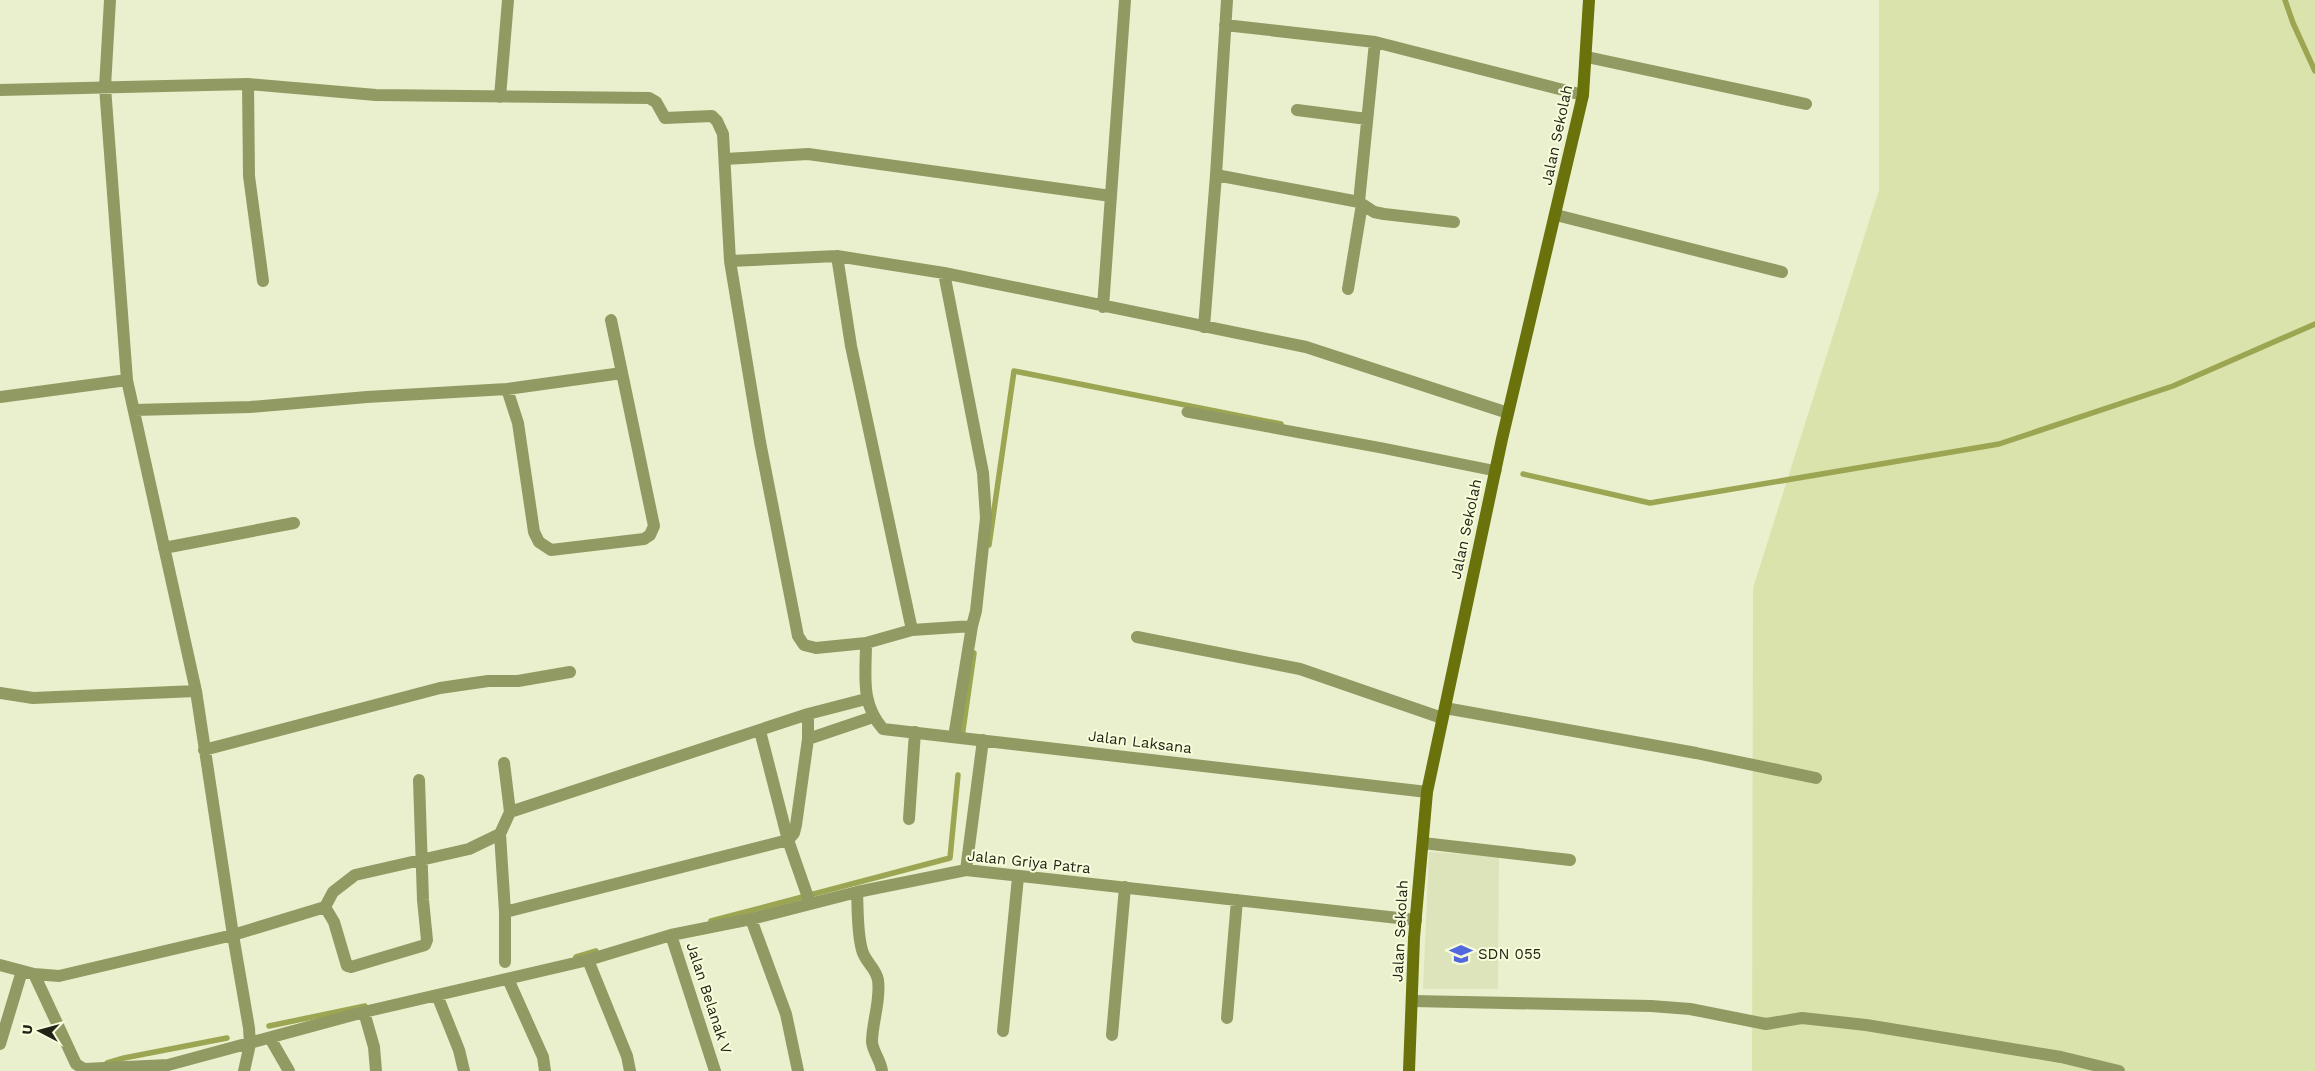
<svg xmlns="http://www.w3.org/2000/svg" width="2315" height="1071" viewBox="0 0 2315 1071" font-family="'Work Sans',sans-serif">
	<rect width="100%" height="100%" fill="#eaf0ce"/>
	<!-- built -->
	<path fill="#dde4bc" d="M1429,852L1499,856L1498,989H1423Z"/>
	<!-- green -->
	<path fill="#dbe3ac" d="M1879,0H2315V1071H1752L1753,588L1879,190Z"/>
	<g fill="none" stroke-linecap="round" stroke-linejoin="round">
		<!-- stream -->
		<path stroke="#9ca652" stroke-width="5.5" d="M2285,0L2293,23L2315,71
			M1523,474L1650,503L1999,444L2173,386L2315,324
			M989,545L1014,371L1281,424
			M962,737L974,653
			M711,921L950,858L958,775
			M576,957L596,951
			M269,1026L365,1006
			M107,1063L124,1058L227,1038"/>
		<!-- lane -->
		<path stroke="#929a63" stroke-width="11" d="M1187,412L1382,448L1496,471"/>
		<!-- street -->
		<path stroke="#929a63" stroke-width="12" d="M1225,25L1375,42L1583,95
			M1375,42L1359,202L1374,212L1384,214L1454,222
			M1587,57L1806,104
			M248,84L249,176L263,281
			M0,90L248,84L376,95L649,98L656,102L665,118L712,116L717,121L723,134L730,261L760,442L798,636L804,645L816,648L866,643L912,630L972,626L976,611L986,518L983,473L944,273
			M500,97L508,0
			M1297,110L1367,119
			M725,159L808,154L1111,196
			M1216,175L1359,202
			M1556,215L1782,272
			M837,256L851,346L912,630
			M730,261L837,256L944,273L1306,347L1508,413
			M1348,289L1362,204
			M1103,307L1125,0
			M1204,327L1216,175L1227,0
			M507,389L622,373
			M0,397L127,380
			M134,410L250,407L367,397L507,389L518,423L534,532L539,542L551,550L644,539L650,535L654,526L611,320
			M164,548L294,523
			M1137,637L1300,669L1442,718
			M866,643C866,675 860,703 883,729L1427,792
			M0,693L33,698L196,691
			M1445,708L1696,753L1816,778
			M760,731L788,840L810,903
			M954,737L972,626
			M808,739L873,717
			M204,750L440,688L488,681H518L570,672
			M504,763L510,812L500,834L505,912V962
			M510,812L808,714L866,699
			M909,819L915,732
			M1423,843L1570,860
			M966,870L983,740
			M857,892C858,911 857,932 862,950C865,962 876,968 878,980C881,1001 872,1022 872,1042C873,1052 881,1061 882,1071
			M325,907L334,922L347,966L351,967L425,945L427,940L423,900L419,780
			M505,912L788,840L794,833L796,825L808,739V714
			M751,919L786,1014L798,1071
			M671,935L715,1071
			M588,960L627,1056L630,1071
			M0,965L34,974L59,976L233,935L196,691L127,380L105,87L110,0
			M34,974L76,1064L84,1069L168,1065L364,1012L588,960L671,935L751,919L857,892L966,870L1416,920
			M508,979L543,1057L545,1071
			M437,995L459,1050L464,1071
			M1413,1001L1651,1006L1690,1009L1766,1024L1802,1018L1866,1025L2061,1057L2119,1071
			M364,1012L374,1047L376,1071
			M1227,1018L1237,900
			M1003,1031L1018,877
			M1112,1035L1125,887
			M270,1038L289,1071
			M0,1044L22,971
			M244,1071L250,1044L249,1028L233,935L325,907L333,892L355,875L469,849L500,834"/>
		<!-- secondary -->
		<path stroke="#69720b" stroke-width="12" d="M1409,1071L1414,938L1427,792L1502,439L1583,95L1589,0"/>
	</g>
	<!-- icons -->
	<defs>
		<symbol id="school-bare" viewBox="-9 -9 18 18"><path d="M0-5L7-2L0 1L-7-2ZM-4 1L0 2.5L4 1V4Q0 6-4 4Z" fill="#5269de" stroke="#f7fddb" stroke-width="2.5" paint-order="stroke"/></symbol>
	</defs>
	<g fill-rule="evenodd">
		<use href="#school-bare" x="1445" y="938" width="32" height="32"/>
	</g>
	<g text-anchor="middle" stroke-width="4" stroke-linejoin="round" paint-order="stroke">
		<!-- street labels -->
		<g font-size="15" fill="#222317" stroke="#f7fddb">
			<text transform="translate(1557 135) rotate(-78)" y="5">Jalan Sekolah</text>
			<text transform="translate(1466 529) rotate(-78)" y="5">Jalan Sekolah</text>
			<text transform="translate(1140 742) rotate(7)" y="5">Jalan Laksana</text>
			<text transform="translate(1029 862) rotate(6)" y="5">Jalan Griya Patra</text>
			<text transform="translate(1400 931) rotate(-87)" y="5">Jalan Sekolah</text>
			<text transform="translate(709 998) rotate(72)" y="5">Jalan Belanak V</text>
		</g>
		<!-- poi labels -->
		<g font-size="15" fill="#222317" stroke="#f7fddb" text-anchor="start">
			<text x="1478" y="959">SDN 055</text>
		</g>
	</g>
	<!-- north arrow -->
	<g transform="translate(40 1031) rotate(276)" stroke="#f7fddb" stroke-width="4" paint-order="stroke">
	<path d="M0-4L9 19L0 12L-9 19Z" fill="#222317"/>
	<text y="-8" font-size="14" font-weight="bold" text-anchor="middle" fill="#222317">U</text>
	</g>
</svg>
